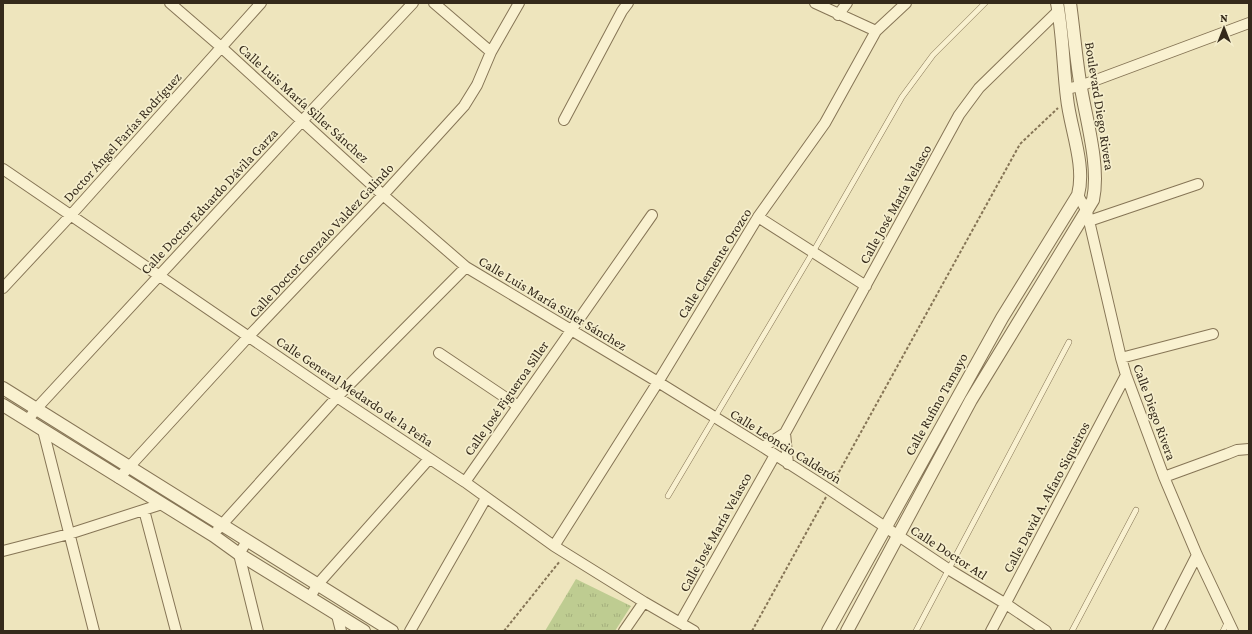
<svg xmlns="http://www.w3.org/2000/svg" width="1252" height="634" viewBox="0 0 1252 634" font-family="'Crimson Pro',serif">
	<defs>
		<pattern id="park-tufts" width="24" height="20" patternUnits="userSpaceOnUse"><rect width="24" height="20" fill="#becc91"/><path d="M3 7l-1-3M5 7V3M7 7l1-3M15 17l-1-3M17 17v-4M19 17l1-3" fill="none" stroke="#a4af7c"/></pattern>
	</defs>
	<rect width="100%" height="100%" fill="#eee5bd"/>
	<!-- park -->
	<path fill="url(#park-tufts)" d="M576,579L631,606L615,631H545Z"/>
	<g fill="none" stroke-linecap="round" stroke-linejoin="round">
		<defs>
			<path id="service" d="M668,496L813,252L902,97L933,55L985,3
				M916,631L1069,342
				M1072,631L1136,510
				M1223,631L1228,621"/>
			<path id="minor" d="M170,3L221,47L383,195L466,267L658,382L763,447L830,490L948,569L1006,604L1046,631
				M434,3L491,52
				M815,3L876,31
				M838,15L847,3
				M1066,89L1080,86L1249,23
				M564,120L622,11L628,3
				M3,169L337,397L465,482L554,546L644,602L694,631
				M1078,195L1087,212L1121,358L1126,375L1164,477L1197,555L1233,631
				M758,217L866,286
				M1089,221L1198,184
				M3,288L71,215L261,3
				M439,353L518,406
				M1121,358L1213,334
				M28,420L36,409L303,120L413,3
				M43,430L94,631
				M785,433L788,464
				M763,447L785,433L959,115L979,88L1058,11
				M1164,477L1227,454L1237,450L1249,449
				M119,478L249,336L383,195L464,106L477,85L491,52L519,3
				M465,482L652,215
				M144,510L176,631
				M218,529L337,397L466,267
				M247,541L239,554L258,631
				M554,546L658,382L758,217L825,123L876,31L906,3
				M3,551L69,534L162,504
				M310,597L318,584L429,459
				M337,615L341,631
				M680,623L775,455
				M410,631L486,498
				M624,631L644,602
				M991,631L1126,375
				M1158,631L1197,555"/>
			<path id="tertiary" d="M3,388L392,631
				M3,405L214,536L239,554L364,631
				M828,631L1002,318L1078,195C1086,165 1070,128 1067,98C1063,66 1063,34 1057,3
				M847,631L971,400L1093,200C1100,167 1087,123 1081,88C1076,60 1074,31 1070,3"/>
		</defs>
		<!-- service casing -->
		<use href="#service" stroke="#867556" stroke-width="6"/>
		<!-- minor casing -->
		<use href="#minor" stroke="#867556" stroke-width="12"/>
		<!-- tertiary casing -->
		<use href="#tertiary" stroke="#867556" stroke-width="14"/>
		<!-- path -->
		<path stroke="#867556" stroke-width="2" stroke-dasharray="3 2" stroke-linecap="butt" d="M834,481L1020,144L1058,108
			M504,631L560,561
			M752,631L826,497"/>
		<!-- service -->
		<use href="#service" stroke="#f9f1d0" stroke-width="5"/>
		<!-- minor -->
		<use href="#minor" stroke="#f9f1d0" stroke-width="10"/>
		<!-- tertiary -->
		<use href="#tertiary" stroke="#f9f1d0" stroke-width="12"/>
	</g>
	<g text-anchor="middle" stroke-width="3.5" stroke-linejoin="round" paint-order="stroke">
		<!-- street labels -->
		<g font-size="14" fill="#352a1b" stroke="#f5eecc">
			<text transform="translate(304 103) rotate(42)" y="5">Calle Luis María Siller Sánchez</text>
			<text transform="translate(1100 106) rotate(81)" y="5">Boulevard Diego Rivera</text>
			<text transform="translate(122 137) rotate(-48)" y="5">Doctor Ángel Farías Rodríguez</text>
			<text transform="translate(209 201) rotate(-47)" y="5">Calle Doctor Eduardo Dávila Garza</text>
			<text transform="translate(895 204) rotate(-61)" y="5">Calle José María Velasco</text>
			<text transform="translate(321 240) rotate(-47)" y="5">Calle Doctor Gonzalo Valdez Galindo</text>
			<text transform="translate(714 263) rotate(-58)" y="5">Calle Clemente Orozco</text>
			<text transform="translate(553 303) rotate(31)" y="5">Calle Luis María Siller Sánchez</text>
			<text transform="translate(355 391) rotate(34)" y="5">Calle General Medardo de la Peña</text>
			<text transform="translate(506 398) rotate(-55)" y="5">Calle José Figueroa Siller</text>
			<text transform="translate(936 404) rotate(-61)" y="5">Calle Rufino Tamayo</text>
			<text transform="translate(1155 412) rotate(70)" y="5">Calle Diego Rivera</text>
			<text transform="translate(786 446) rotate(32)" y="5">Calle Leoncio Calderón</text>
			<text transform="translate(1046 497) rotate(-62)" y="5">Calle David A. Alfaro Siqueiros</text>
			<text transform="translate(715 532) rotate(-61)" y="5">Calle José María Velasco</text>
			<text transform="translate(949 552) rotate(33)" y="5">Calle Doctor Atl</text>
		</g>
	</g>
	<!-- border -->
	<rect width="1252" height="634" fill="none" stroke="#352a1b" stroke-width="8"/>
	<!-- north arrow -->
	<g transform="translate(1224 28)" stroke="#f5eecc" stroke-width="3" paint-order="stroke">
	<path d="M0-3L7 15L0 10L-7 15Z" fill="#352a1b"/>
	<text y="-6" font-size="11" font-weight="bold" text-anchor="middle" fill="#352a1b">N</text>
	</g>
</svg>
